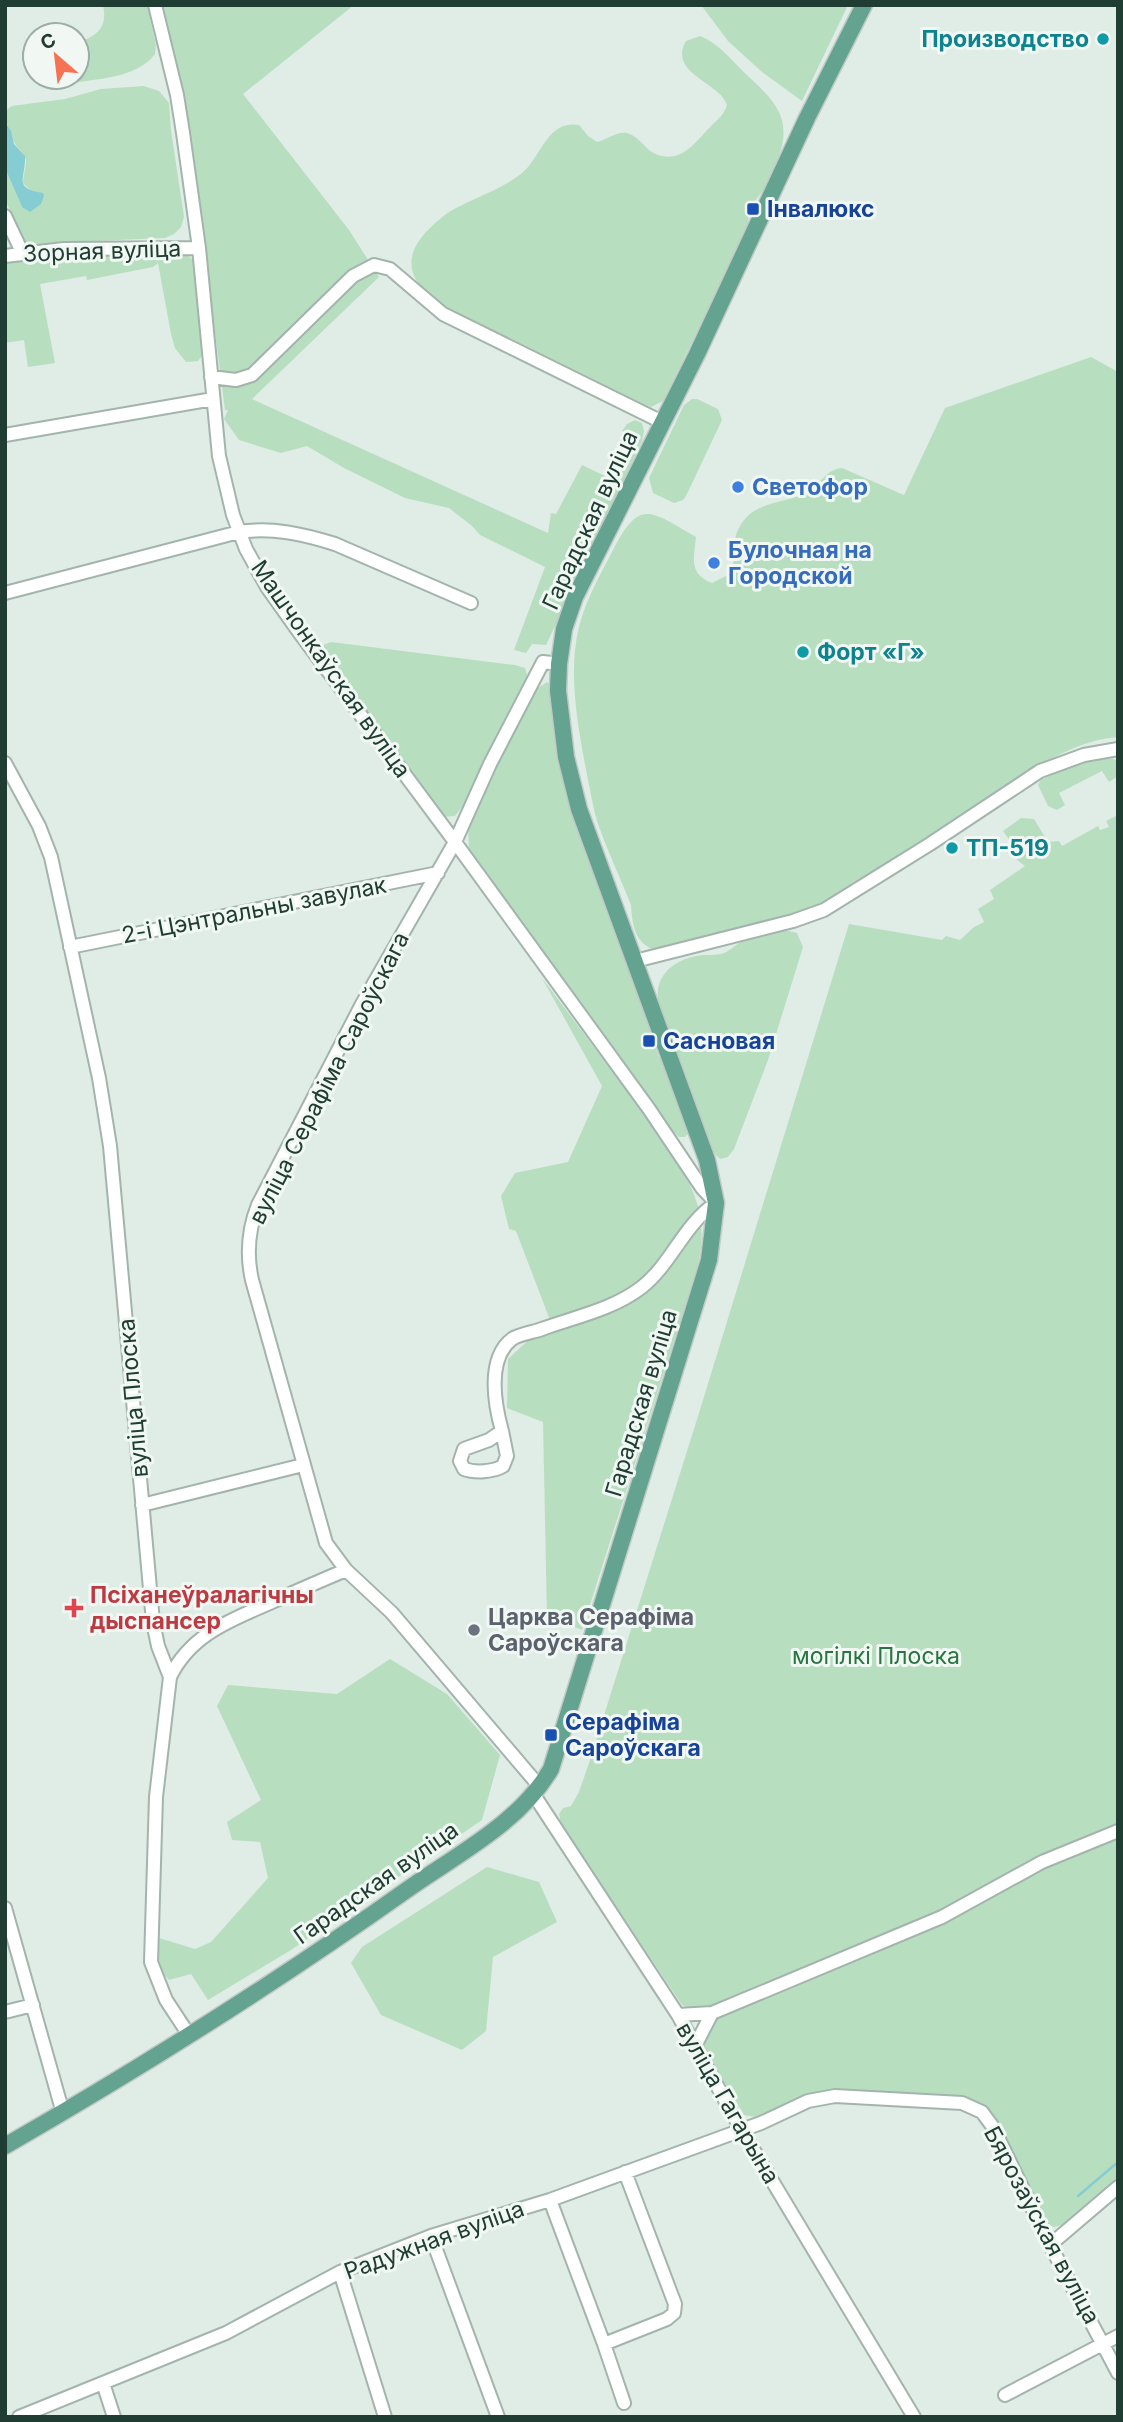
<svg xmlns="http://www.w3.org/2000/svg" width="1123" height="2422" viewBox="0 0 1123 2422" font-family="Inter,sans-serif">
	<rect width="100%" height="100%" fill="#e0ece6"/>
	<!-- green -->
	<path fill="#b8dec0" d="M103,5H147L156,45L155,54C137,79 93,79 65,84L57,83L52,77H77V43C97,36 108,28 103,5Z
		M159,5H354L243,94L349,230L379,277L252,399L548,533L551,513L556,514L582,465L605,476L627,434L622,431L627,424L635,420L642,423L644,431L642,441L546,645L532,644L526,653L514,650L545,567L480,535L472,526L449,508L405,498L344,468L307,446L281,453L239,440L224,419L228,410H225C208,274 189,139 159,5Z
		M701,5H848L802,101L762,72L728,41Z
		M700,36C719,43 734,63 749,77C778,104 793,121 777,161C774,169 771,179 767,186C754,202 748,206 748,228L663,401L651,407L644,405L458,315C421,294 391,267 429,229C437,221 445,214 454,209C477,197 501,189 521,174C541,158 547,119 579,125L588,136L597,142C607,140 616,131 627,133C641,137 645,151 658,155C683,163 696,141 711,126C718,119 724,115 727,105C721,83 667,73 686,41Z
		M144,86L159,91L169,103L171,130L184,217L181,227L174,234L165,238L69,242L28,245L24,243L5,199V168L22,207L32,192L23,183C23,175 26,168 26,161C25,152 17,149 14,142C10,131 5,122 5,111L12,106L65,99L101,89Z
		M173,253L186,254L193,260L195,269L204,353L198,361L186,362L175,348L171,334L158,263L153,267L87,280L86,276L40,284L55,363L28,367L24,340L5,343V264L31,259Z
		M1091,357L1118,372V737C1080,740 1048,760 1016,779C956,816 900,861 838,894C783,925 716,935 656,950C635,945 632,924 631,905C620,877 607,850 597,821C593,808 591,793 588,780C579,732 567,675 579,627C585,602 599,577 611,554C639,498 648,509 696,537C694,559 688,573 712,583L728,575C731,569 735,561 735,554C736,547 734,539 737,532C751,499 782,506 807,492C820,485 826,469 842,468L904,495L945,408Z
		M692,399H697L718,409L722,420L686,496L683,500L674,503L653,493L649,478L684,405Z
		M331,642L515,665L525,668L528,678L463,806L455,816L444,817L438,813L323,654V645Z
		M547,682L552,686L559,749L649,1013L650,1032L659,1057L670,1074L689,1132L685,1137H679L674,1133L469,848L468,827L500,758L538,688Z
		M1106,757L1114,759L1118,762V776L1109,782L1102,771L1059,793L1065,805L1057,810L1048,806L1038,785L1041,780L1073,764Z
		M1118,815V1824L945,1911L714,2008L693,2010L682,2005L561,1824L559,1814L563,1808L571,1806L579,1792L589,1763L699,1413L849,924L942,940L946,936L960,940L974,927L984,922L978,909L994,899L990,890L1025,866L1007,852L1015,848L1003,831L1021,818L1034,819L1048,842L1059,841L1062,846L1098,826L1100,830L1109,827L1106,821Z
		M785,930L797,933L803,947L768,1060L734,1149L728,1157L720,1159L713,1152L658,1000C655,975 674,960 697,956C706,954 715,956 724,953C731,950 736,944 743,941C755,935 772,932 785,930Z
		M542,978L669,1147C694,1188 710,1218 697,1268L582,1630L547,1616L543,1422L507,1408L508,1359L550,1320L516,1231L509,1229L501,1196L515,1173L568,1162L602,1086Z
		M390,1659L447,1694L500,1755L482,1820L291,1950L208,2000L191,1974L169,1980L155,1965L159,1938L195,1949L211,1942L268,1878L260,1842L232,1840L227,1822L261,1800L217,1706L228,1685L337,1694Z
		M1118,1837V2178L1065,2224L1054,2227L1044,2223L998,2124L990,2112L956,2097L839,2090L812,2094L755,2117L744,2115L703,2047L704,2035L712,2021L944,1921L1046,1865Z
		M487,1867L539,1882L557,1922L493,1957L486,2031L462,2050L381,2015L351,1963L362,1947Z"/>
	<!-- water -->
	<path fill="#86ccd3" d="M5,122L11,131L14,144L25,156C26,179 12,188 43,193L44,196L41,204L30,212L22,207L5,168Z"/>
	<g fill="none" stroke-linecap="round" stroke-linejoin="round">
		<!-- stream -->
		<path stroke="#86ccd3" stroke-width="2.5" d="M1078,2196L1118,2162"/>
		<defs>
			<path id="minor" d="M155,5L177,95L183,133L199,248L219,456L233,515L246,549L267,587L299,632L455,842L649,1109L702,1188L716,1203C684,1224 672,1263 642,1287C614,1309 575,1317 542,1329C534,1332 519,1334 512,1339C486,1359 495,1406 502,1431L489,1440L464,1449L460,1461L464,1469C475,1473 493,1472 503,1466L507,1456L502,1431
				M5,216L22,252
				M5,256L64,249L199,248
				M211,377L236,380L252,375L353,276L374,265L390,269L443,314L662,422
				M5,435L213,399
				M5,593L239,532C272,527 303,534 335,544L471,603
				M5,763L39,826L51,857L99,1078L110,1146L153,1622L158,1646L170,1677L156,1797L151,1962L166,2000L189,2035
				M70,947L438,873
				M635,961L793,921L824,910L930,844L1040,771L1084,755L1118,749
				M142,1505L303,1465
				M170,1677C191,1634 231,1620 272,1602C297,1591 322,1580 346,1570
				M540,1787L392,1613L346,1570L326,1543L252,1280C246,1253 248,1230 258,1205L362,1004L455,842L490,764L543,662L559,664
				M534,1795L678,2015L741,2129L914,2417
				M5,1908L63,2113
				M5,2012L33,2005
				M678,2015L712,2013L942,1917L1042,1862L1118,1831
				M695,2046L712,2013
				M550,2200L604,2344L624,2403
				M431,2236L498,2417
				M1050,2245L1118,2187
				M340,2272L385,2417
				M604,2344L667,2319L674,2313L675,2304L625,2172
				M103,2383L114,2417
				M1005,2395L1118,2336
				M19,2417L226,2333L340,2272L431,2236L550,2200L761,2123L808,2101L835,2096L962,2103L982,2112L993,2127L1050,2245L1118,2373"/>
			<path id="major" d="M5,2146C144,2066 280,1980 411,1887C460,1853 521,1821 551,1769L709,1260L716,1203L707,1160L579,809L566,757L558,691L559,664L564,629L575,597L697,354L807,118L864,5"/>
		</defs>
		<!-- minor casing -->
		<use href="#minor" stroke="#a3b4ad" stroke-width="16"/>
		<!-- major casing -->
		<use href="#major" stroke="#c1c9c6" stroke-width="19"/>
		<!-- minor -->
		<use href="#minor" stroke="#fff" stroke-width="12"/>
		<!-- major -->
		<use href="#major" stroke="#63a38f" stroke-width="16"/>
	</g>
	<!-- markers -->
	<g fill="#0f9aa8" stroke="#f1f8f4" stroke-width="2.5">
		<circle cx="1103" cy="39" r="7"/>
		<circle cx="803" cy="652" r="7"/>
		<circle cx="952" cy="848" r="7"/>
	</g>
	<g fill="#1a4fb4" stroke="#f1f8f4" stroke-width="2.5">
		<rect x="746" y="202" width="14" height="14" rx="3.5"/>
		<rect x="642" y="1034" width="14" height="14" rx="3.5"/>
		<rect x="544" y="1728" width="14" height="14" rx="3.5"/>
	</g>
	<g fill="#3f7fe0" stroke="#f1f8f4" stroke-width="2.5">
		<circle cx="738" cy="487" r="7"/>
		<circle cx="714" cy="563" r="7"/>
	</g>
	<path fill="#e0444e" stroke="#f1f8f4" stroke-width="2.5" d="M70.5 1597.5h7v7h7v7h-7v7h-7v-7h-7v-7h7z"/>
	<circle fill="#6b7280" stroke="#f1f8f4" stroke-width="2.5" cx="474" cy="1630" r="7"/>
	<g text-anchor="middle" stroke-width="6" stroke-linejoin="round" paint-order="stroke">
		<!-- culture labels -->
		<g font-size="23" font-weight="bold" fill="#0d838f" stroke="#f1f8f4" text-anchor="start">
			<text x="1089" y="47" text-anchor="end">Производство</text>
			<text x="817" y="660">Форт «Г»</text>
			<text x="966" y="856">ТП-519</text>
		</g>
		<!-- transit labels -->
		<g font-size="23" font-weight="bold" fill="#164399" stroke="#f1f8f4" text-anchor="start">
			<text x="767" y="217">Інвалюкс</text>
			<text x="663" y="1049">Сасновая</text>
			<text x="565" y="1730">Серафіма<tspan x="565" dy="26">Сароўскага</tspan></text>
		</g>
		<!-- street labels -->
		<g font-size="23" fill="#203d33" stroke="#f1f8f4">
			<text transform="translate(102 251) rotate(-2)" y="8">Зорная вуліца</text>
			<text transform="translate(590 520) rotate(-65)" y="8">Гарадская вуліца</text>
			<text transform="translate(331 669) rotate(55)" y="8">Машчонкаўская вуліца</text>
			<text transform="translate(254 910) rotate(-11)" y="8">2-і Цэнтральны завулак</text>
			<text transform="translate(329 1078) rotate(-63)" y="8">вуліца Серафіма Сароўскага</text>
			<text transform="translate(133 1398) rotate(-95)" y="8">вуліца Плоска</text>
			<text transform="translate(641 1403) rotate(-73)" y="8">Гарадская вуліца</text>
			<text transform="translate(376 1883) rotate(-35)" y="8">Гарадская вуліца</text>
			<text transform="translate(728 2103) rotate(60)" y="8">вуліца Гагарына</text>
			<text transform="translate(1042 2225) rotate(62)" y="8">Бярозаўская вуліца</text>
			<text transform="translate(434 2240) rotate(-20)" y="8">Радужная вуліца</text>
		</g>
		<!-- shop labels -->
		<g font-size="23" font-weight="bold" fill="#366cbe" stroke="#f1f8f4" text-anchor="start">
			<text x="752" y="495">Светофор</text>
			<text x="728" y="558">Булочная на<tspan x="728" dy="26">Городской</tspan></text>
		</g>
		<!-- health labels -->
		<g font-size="23" font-weight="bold" fill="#be3a42" stroke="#f1f8f4" text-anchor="start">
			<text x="90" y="1603">Псіханеўралагічны<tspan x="90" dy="26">дыспансер</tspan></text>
		</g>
		<!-- worship labels -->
		<g font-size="23" font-weight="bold" fill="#5b616d" stroke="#f1f8f4" text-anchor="start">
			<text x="488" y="1625">Царква Серафіма<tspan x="488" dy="26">Сароўскага</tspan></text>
		</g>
		<!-- park labels -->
		<g font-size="23" fill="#297542" stroke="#f1f8f4">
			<text x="876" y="1664">могілкі Плоска</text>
		</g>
	</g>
	<!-- border -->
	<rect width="1123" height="2422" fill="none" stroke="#203d33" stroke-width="14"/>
	<!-- north arrow -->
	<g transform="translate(56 56) rotate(332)"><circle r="33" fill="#f1f8f4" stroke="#9dada7" stroke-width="2"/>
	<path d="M0-5L12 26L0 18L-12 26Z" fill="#f77253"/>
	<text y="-10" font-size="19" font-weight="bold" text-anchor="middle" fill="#203d33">С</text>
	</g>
</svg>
